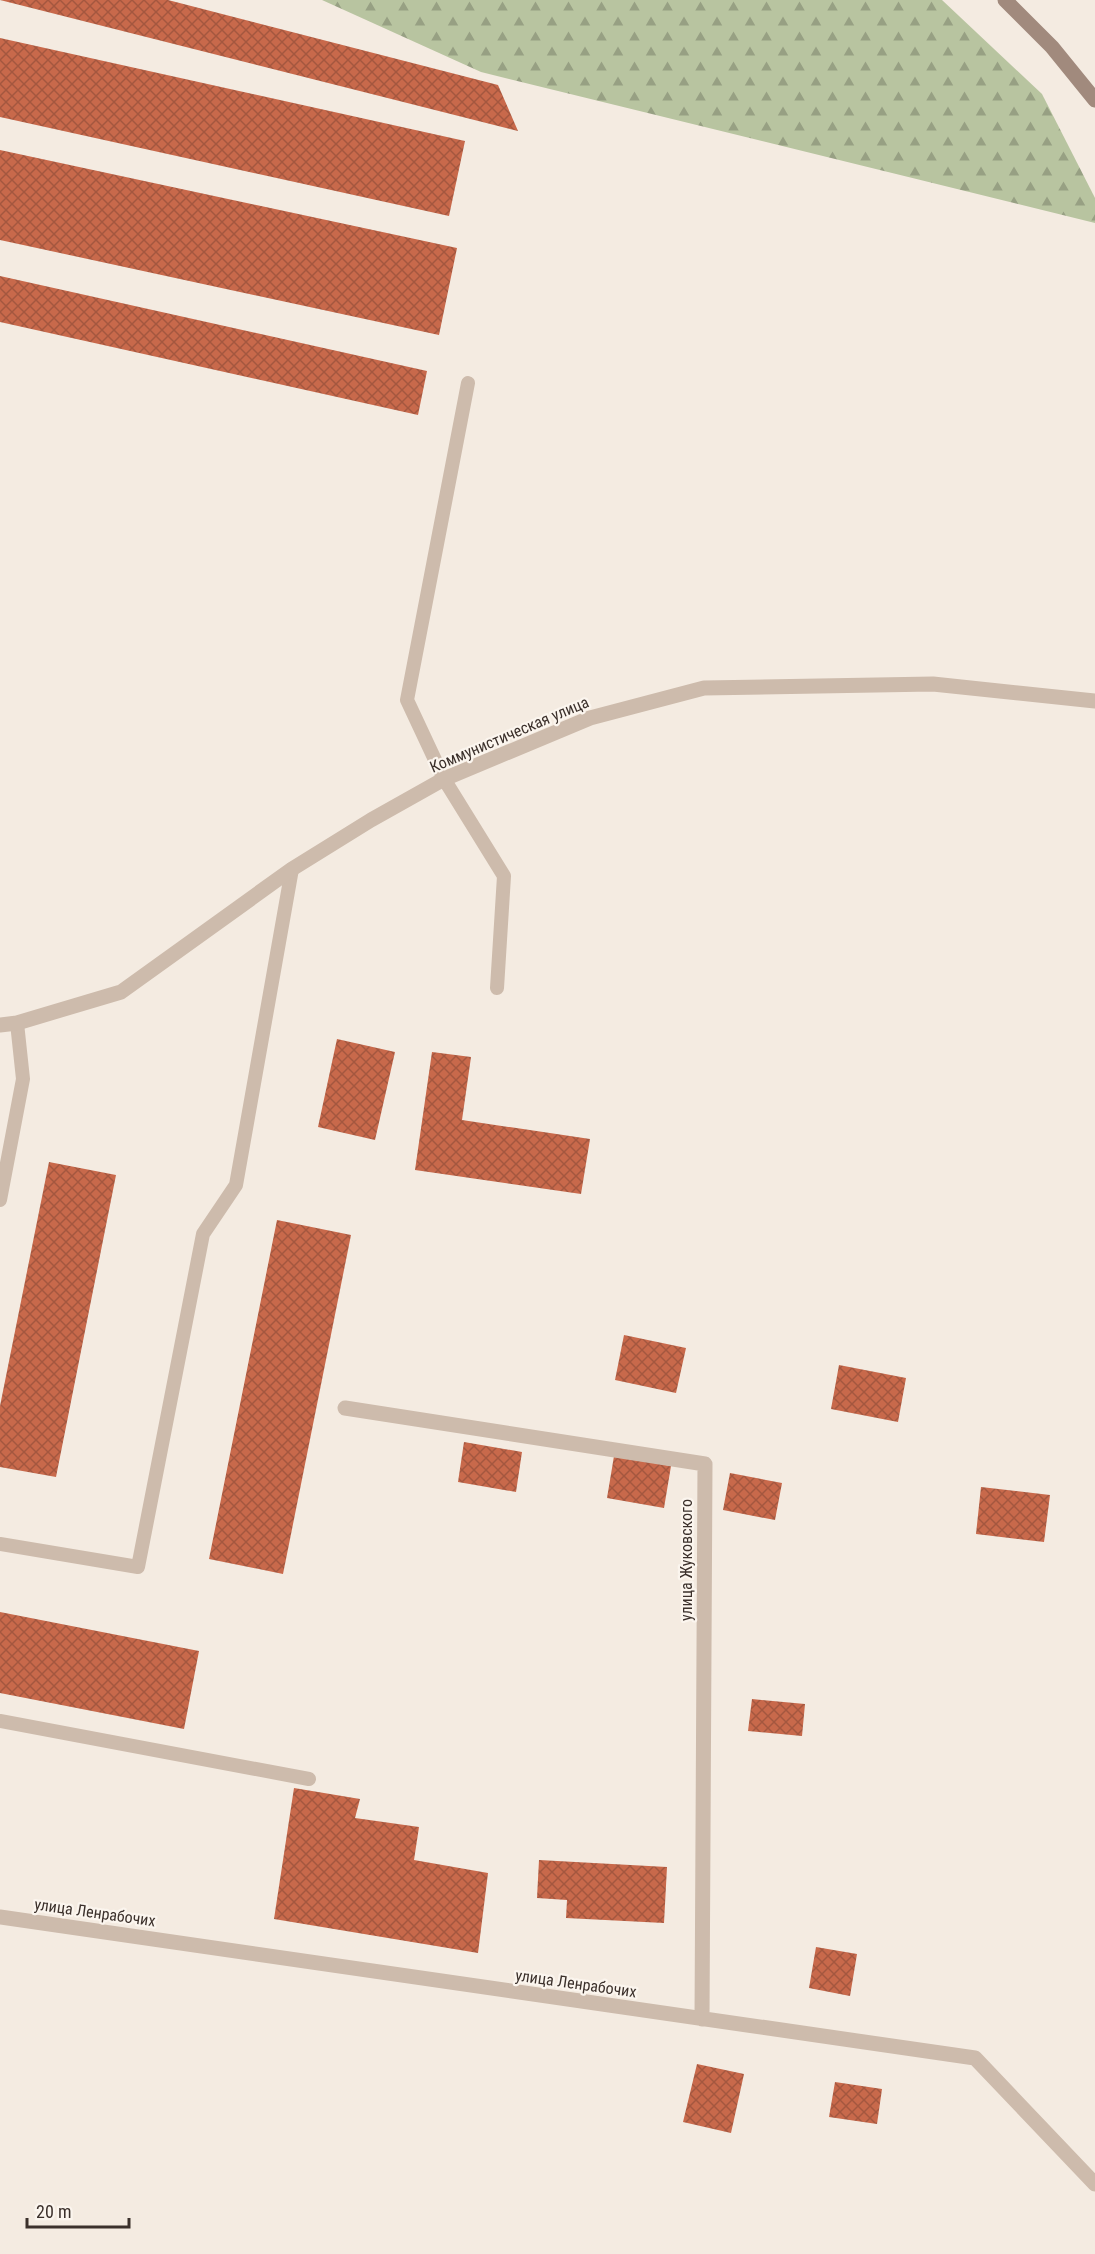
<svg xmlns="http://www.w3.org/2000/svg" width="1095" height="2254" viewBox="0 0 1095 2254" font-family="'Roboto Condensed',sans-serif">
	<defs>
		<pattern id="forest-firs" width="22" height="20" patternUnits="userSpaceOnUse" patternTransform="scale(1.5)"><rect width="22" height="20" fill="#b8c4a0"/><path d="M5 1l3.5 6h-7zM16 11l3.5 6h-7z" fill="#97a083"/></pattern>
		<pattern id="building-cross-hatch" width="8" height="8" patternUnits="userSpaceOnUse" patternTransform="scale(1.5)"><rect width="8" height="8" fill="#c8694b"/><path d="M0 0l8 8M0 8l8-8" fill="none" stroke="#a4573f"/></pattern>
	</defs>
	<rect width="100%" height="100%" fill="#f4ebe1"/>
	<!-- forest -->
	<path fill="url(#forest-firs)" d="M322,0H942L1042,94L1095,198V223L481,72Z"/>
	<!-- building -->
	<path fill="url(#building-cross-hatch)" d="M0,0H168L498,85L518,131Z
		M0,38L465,141L449,216L0,117Z
		M0,150L457,248L439,335L0,240Z
		M0,276L427,371L418,415L0,322Z
		M337,1039L395,1052L375,1140L318,1127Z
		M432,1052L471,1057L462,1120L590,1139L581,1194L415,1170Z
		M49,1162L116,1175L56,1477L0,1467V1406Z
		M277,1220L351,1235L283,1574L209,1559Z
		M624,1335L686,1348L676,1393L615,1380Z
		M839,1365L906,1378L898,1422L831,1409Z
		M464,1442L522,1452L516,1492L458,1482Z
		M614,1456L671,1466L664,1508L607,1498Z
		M730,1473L782,1483L775,1520L723,1510Z
		M981,1487L1050,1495L1044,1542L976,1534Z
		M0,1612L199,1651L184,1729L0,1693Z
		M752,1699L805,1704L802,1736L748,1731Z
		M294,1788L360,1799L355,1818L419,1827L414,1860L488,1873L478,1953L274,1919Z
		M539,1860L667,1867L664,1923L566,1918L567,1900L537,1898Z
		M816,1947L857,1954L850,1996L809,1988Z
		M697,2064L744,2074L731,2133L683,2122Z
		M835,2082L882,2089L877,2124L829,2117Z"/>
	<g fill="none" stroke-linecap="round" stroke-linejoin="round">
		<!-- lane -->
		<path stroke="#cdbbac" stroke-width="14" d="M468,383L407,700L444,779L504,876L497,988
			M0,1200L23,1079L17,1023
			M0,1544L138,1567L203,1234L236,1185L292,869
			M0,1721L309,1779"/>
		<!-- street -->
		<path stroke="#cdbbac" stroke-width="15" d="M0,1025L17,1023L121,992L292,869L371,820L444,779L590,718L704,688L933,684L1095,701
			M345,1408L705,1464L702,2019
			M0,1917L975,2058L1095,2184"/>
		<!-- secondary -->
		<path stroke="#a18a7d" stroke-width="15" d="M1005,0L1052,47L1095,100"/>
	</g>
	<g text-anchor="middle" stroke-width="4.5" stroke-linejoin="round" paint-order="stroke">
		<!-- street labels -->
		<g font-size="16" fill="#3b302b" stroke="#fbf5ee">
			<text transform="translate(509 734) rotate(-23)" y="6">Коммунистическая улица</text>
			<text transform="translate(686 1560) rotate(-90)" y="6">улица Жуковского</text>
			<text transform="translate(95 1912) rotate(8)" y="6">улица Ленрабочих</text>
			<text transform="translate(576 1983) rotate(8)" y="6">улица Ленрабочих</text>
		</g>
	</g>
	<!-- scale -->
	<path d="M27 2218v9h102v-9" fill="none" stroke="#3b302b" stroke-width="3"/>
	<text x="36" y="2218" font-size="18" fill="#3b302b" stroke="#fbf5ee" stroke-width="4.5" paint-order="stroke">20 m</text>
</svg>
